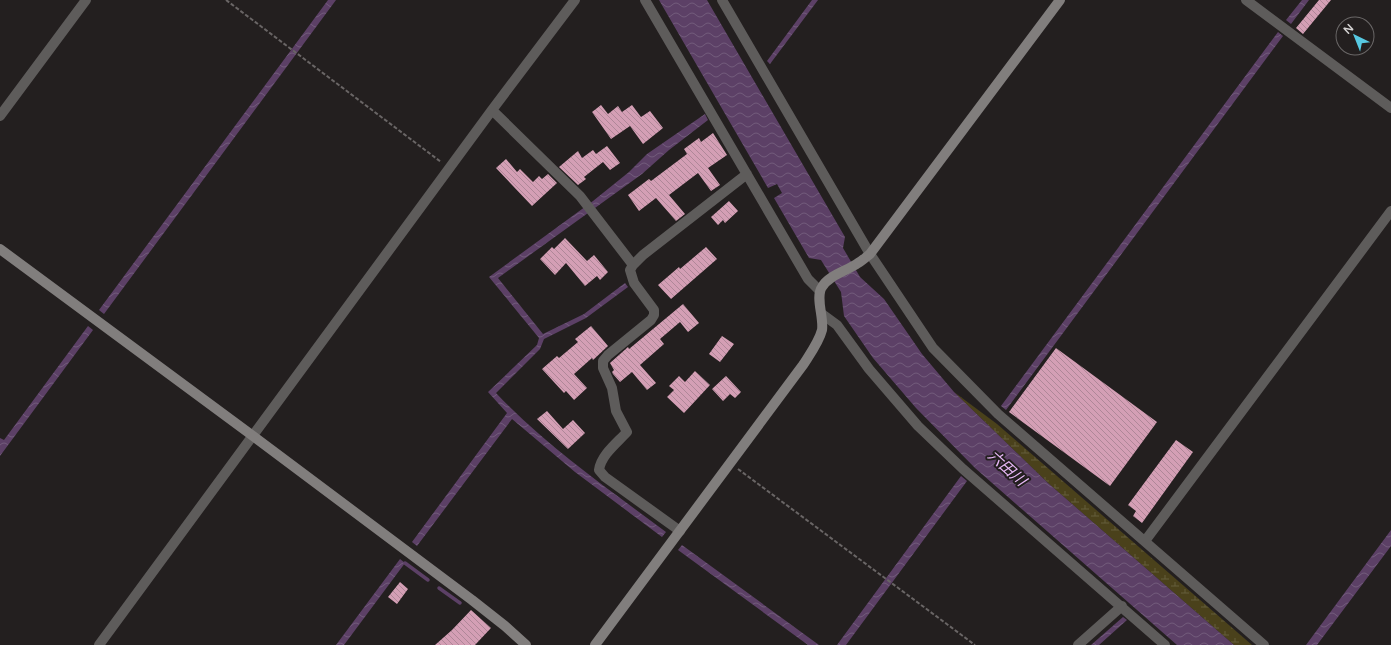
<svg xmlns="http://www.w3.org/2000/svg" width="1391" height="645" viewBox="0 0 1391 645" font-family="'Varela Round','Noto Sans JP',sans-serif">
	<defs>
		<pattern id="wetland-marsh" width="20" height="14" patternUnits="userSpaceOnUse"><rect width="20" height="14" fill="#4a411b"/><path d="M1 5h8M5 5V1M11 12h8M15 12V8" fill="none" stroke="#635c3b"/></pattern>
		<pattern id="water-waves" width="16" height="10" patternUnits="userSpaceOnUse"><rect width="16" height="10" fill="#5c4066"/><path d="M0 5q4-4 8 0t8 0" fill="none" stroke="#725b7b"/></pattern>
		<pattern id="building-back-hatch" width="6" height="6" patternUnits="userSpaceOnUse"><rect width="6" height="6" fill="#d49fb5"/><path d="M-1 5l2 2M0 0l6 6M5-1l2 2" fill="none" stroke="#af8798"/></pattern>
	</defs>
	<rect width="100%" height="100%" fill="#231f1f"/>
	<!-- wetland -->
	<path fill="url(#wetland-marsh)" d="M954,392L997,424L1252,645H1234L1048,483Z"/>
	<!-- water -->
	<path fill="url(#water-waves)" d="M328,0H336L104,314L99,310Z
		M659,0H707L845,237L843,248L860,277L884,299L922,354L954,392L1048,483L1234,645H1177L975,468L916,408L873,358L844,316L841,292L821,260L809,258L774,198L782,193L777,184L768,188Z
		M812,0H818L770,64L767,61Z
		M1302,0H1309L1291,24L1286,20Z
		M1278,32L1283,36L1006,410L1001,406Z
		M705,114L708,120L669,150L642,174L498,278L543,334L584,314L625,283L628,287L586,318L544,339L540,349L496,393C546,446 607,488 666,532L662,537L575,472L512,419L417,546L412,542L507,413L488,392L537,345L539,338L489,277L593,201L629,172L647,154Z
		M88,326L93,330L0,456V438L4,440Z
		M961,476L967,481L846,645H837Z
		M1391,530V546L1317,645H1306Z
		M682,545L819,645H808L678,550Z
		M400,559L405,563L344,645H336Z
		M1123,617L1127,620L1099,645H1091Z"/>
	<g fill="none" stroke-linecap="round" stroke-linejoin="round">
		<!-- stream -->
		<path stroke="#5c4066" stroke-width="3.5" d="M405,563L428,580
			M439,588L460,603"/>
	</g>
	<!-- building -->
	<path fill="url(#building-back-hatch)" d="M1319,0H1331L1303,34L1296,28Z
		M601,105L608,114L618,106L622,112L632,105L641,117L650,111L663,128L643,144L630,126L611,139L592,112Z
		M713,133L727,155L708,168L720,185L711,191L698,173L669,195L685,214L676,221L656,198L639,211L628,195L649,179L651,181L687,154L684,149L699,138L701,142Z
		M607,146L620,163L610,170L603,162L584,177L586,179L578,185L559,167L578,151L582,158L593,150L596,154Z
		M506,159L517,172L520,169L533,182L539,176L542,179L548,174L557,183L532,206L496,168Z
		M729,201L738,211L725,223L723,220L718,225L711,217Z
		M565,238L587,261L594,255L608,272L600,280L597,276L585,286L566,263L555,275L540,259L552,247L554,249Z
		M706,247L717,259L671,299L658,285L679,267L680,269Z
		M683,304L699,323L688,332L680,322L660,339L664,344L640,365L656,383L647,390L632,372L620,382L613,374L612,372L614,370L610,363L628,347L629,349Z
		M591,326L608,346L593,360L592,358L574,374L587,388L574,400L566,391L564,393L542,369L557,356L559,358L578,342L575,339Z
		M722,336L734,344L720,362L709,354Z
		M1056,348L1157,422L1110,486L1009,412Z
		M695,371L710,385L684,413L667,397L674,390L669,386L679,376L685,382Z
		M726,376L741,392L735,398L730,394L723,401L712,389Z
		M547,411L563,429L573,420L585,433L568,449L537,419Z
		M1176,440L1193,452L1142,523L1133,516L1136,511L1128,505Z
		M400,582L408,589L397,604L388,597Z
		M471,610L491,628L475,645H435L452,630Z"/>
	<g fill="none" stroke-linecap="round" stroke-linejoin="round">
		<!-- path -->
		<path stroke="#696565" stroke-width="2" stroke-dasharray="4 2" stroke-linecap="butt" d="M226,0L441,162
			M738,469L975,645"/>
		<!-- street -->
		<path stroke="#5e5c5b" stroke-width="10" d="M645,0L808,279L820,291
			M722,0L870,254L933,348L998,414L1264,645
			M1246,0L1391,108
			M492,110L580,196L633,265
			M0,116L86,0
			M822,314L837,325L869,369L918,426L963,469L1165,645
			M680,531L605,477L599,470C601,455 617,443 627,432L616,411L612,388L603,368V361L608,355L651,320L654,315V310L634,283L630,270L633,265L643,255L747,174
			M1145,541L1391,211
			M99,645L492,110L575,0
			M1078,645L1122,606"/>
		<!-- secondary -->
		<path stroke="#817e7d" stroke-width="10" d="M0,249L253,436L472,600L505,626L526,645
			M595,645L803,365C810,354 819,342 822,330C824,317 815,297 822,287C829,275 847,271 858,263C862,261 866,257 870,254L1060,0"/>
	</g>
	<g text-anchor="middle" stroke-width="4" stroke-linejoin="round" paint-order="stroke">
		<!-- water labels -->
		<g font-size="15" font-style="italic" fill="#e9b9f8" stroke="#231f1f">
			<text transform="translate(1007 468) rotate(42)" y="5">六田川</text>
		</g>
	</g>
	<!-- north arrow -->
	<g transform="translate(1355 36) rotate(317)"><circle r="19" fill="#231f1f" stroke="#6a6767"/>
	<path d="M0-3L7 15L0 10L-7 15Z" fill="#57c9e2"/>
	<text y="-6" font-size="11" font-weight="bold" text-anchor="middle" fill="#d5d3d3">N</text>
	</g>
</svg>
